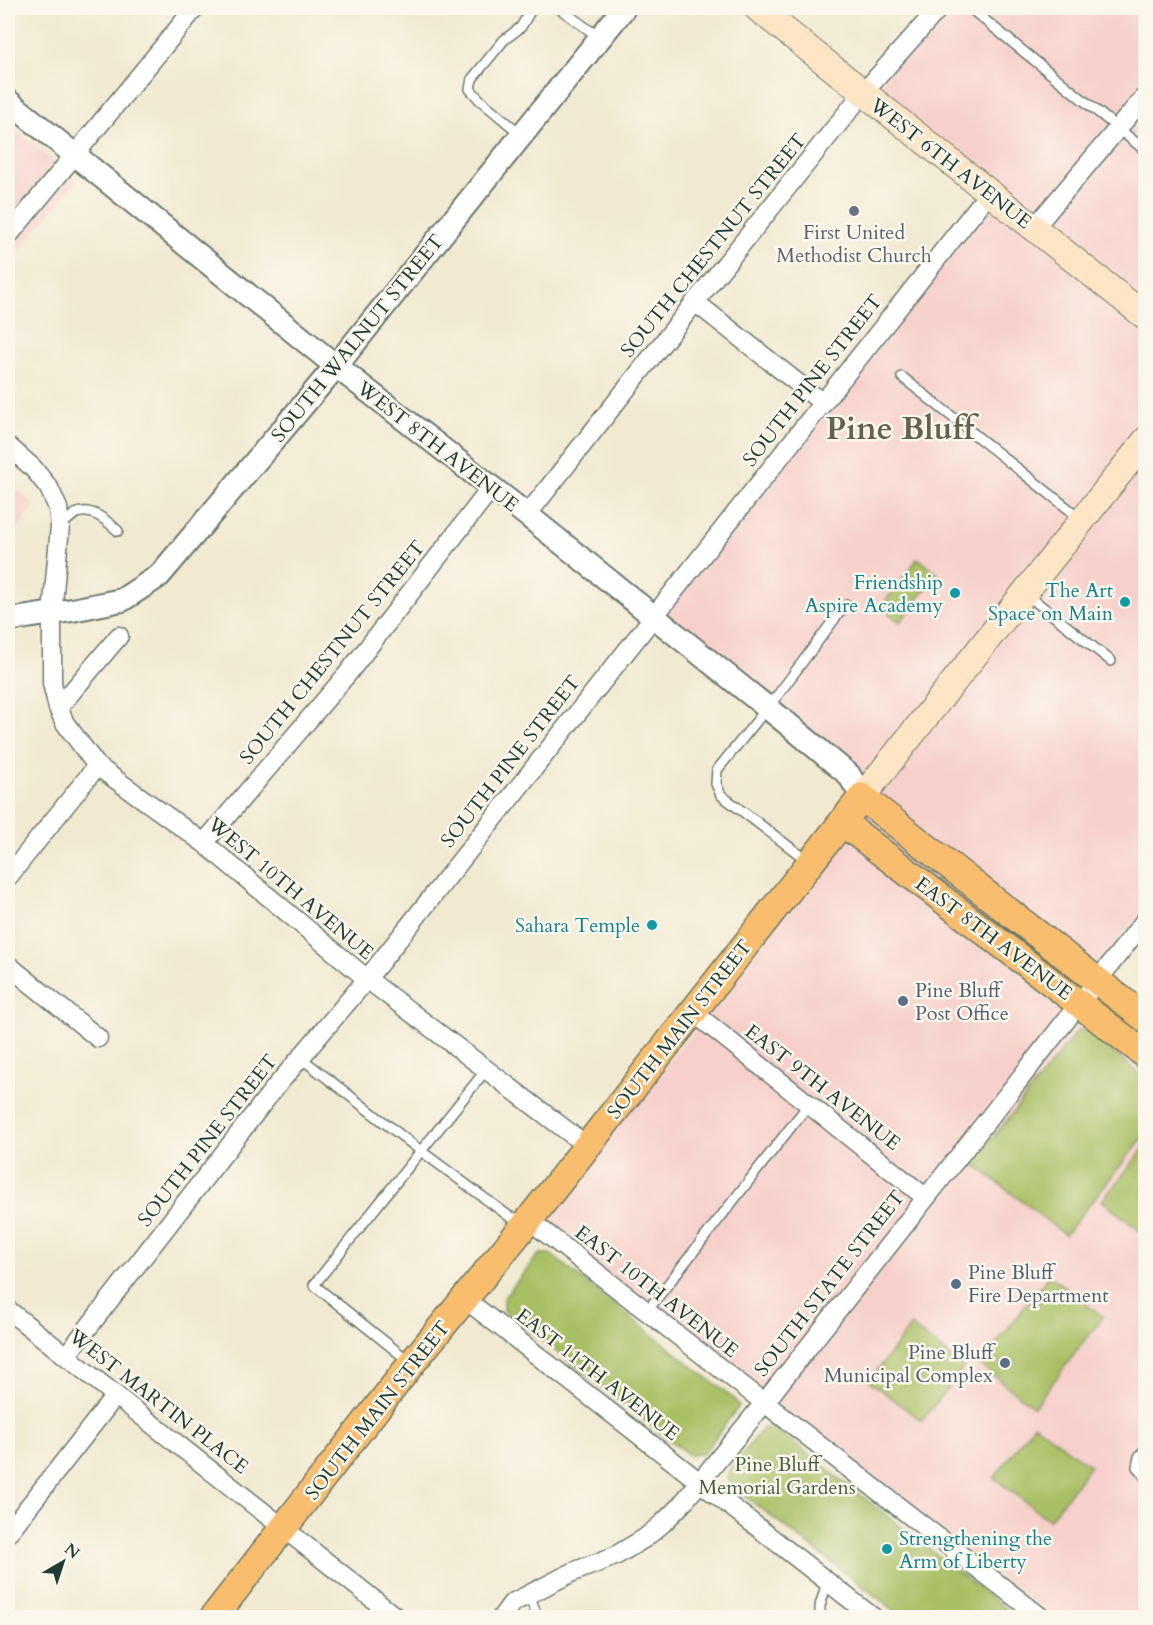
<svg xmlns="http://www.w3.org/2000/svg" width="1153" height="1625" viewBox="0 0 1153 1625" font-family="Cardo,serif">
	<rect width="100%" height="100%" fill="#fbf7ec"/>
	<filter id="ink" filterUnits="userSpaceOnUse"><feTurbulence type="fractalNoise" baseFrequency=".0167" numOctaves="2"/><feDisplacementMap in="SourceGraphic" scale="12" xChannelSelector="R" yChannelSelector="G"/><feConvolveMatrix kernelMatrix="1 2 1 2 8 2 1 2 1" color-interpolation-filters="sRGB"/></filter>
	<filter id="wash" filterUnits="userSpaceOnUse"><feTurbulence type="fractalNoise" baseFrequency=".008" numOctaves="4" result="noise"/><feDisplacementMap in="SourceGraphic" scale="24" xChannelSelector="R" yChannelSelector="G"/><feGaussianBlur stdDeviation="1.35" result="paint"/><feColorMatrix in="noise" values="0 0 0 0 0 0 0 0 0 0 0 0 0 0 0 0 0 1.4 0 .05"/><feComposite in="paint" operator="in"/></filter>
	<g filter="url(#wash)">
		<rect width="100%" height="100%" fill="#f1e9d0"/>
		<!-- built -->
		<path fill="#f7d0cb" d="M945,8H1145V906L1069,1003L1145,1063V1617H1052L542,1223L879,794L663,616L1004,190L874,91Z
			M8,126L78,180L8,264Z
			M8,481L35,506L8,540Z"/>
		<!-- green -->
		<path fill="#a9bf63" stroke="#647e4c" stroke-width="1.5" d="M918,558L938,574L900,622L881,607Z
			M1078,1030L1087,1031L1145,1078V1135L1065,1235L973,1163Z
			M1145,1147V1235L1102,1201Z
			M539,1254H550L733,1398L739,1406L703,1454L689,1455L503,1310L504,1298Z
			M1049,1275L1103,1317L1034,1407L980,1365Z
			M911,1326L964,1367L922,1421L869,1381Z
			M1034,1424L1090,1466L1049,1520L994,1478Z
			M763,1428H775L1016,1617H903L738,1491L727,1478L729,1471Z"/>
	</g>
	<g filter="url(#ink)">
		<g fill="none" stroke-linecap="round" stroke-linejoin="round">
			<defs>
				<path id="service" d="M559,8L600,38
					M970,8L1146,151
					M522,135L480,100L470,89L472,79L504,40L521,27L532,8
					M902,377L1080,518
					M60,526C65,523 70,517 75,514C91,506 107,521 118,531
					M1026,594L1111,661
					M808,861L721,795L716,784L717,770L777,696L839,613L847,605
					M301,1058L421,1151L486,1070
					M647,1311L809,1104
					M410,1362L314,1285L421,1151L510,1217L525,1219
					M1146,1449L1139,1457L1137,1467L1146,1478
					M529,1595L538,1618
					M820,1618V1606L827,1582"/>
				<path id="minor" d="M1034,228L1146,95
					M8,236L195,8
					M695,302L823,403
					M8,446L33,468L49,488L58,508L60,526L52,614V683L58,708L65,723L97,766L204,843L367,979L587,1146
					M527,515L695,302L863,93L939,8
					M58,708L119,636
					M204,843L349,672L492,487
					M8,877L97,766
					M8,965L98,1038
					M693,1012L925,1197
					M529,1220L1042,1618
					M465,1299L874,1618
					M8,1310L397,1618
					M66,1356L273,1090L367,979L989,193
					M8,1533L116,1395
					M501,1618L512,1603L573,1572L615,1556L645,1538L663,1523L681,1505L765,1402L1146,919"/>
				<path id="tertiary" d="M8,101L336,366L527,515L789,725L849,775L862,797
					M8,620L72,610L122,600L159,576L336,366L624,8"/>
				<path id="secondary" d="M757,8L1146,317
					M862,797L1146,440"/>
				<path id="primary" d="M842,822L1146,1055
					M213,1618L412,1363L529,1220L862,797L1146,1019"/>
			</defs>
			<!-- service casing -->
			<use href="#service" stroke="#68796b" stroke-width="12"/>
			<!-- minor casing -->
			<use href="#minor" stroke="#68796b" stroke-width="21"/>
			<!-- tertiary casing -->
			<use href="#tertiary" stroke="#68796b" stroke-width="26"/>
			<!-- secondary casing -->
			<use href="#secondary" stroke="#68796b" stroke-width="28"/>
			<!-- primary casing -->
			<use href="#primary" stroke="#68796b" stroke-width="30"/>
			<!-- service -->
			<use href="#service" stroke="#fff" stroke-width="9"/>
			<!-- minor -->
			<use href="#minor" stroke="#fff" stroke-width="18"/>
			<!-- tertiary -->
			<use href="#tertiary" stroke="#fff" stroke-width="22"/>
			<!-- secondary -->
			<use href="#secondary" stroke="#fde5c5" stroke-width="26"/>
			<!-- primary -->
			<use href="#primary" stroke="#f9be6d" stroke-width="27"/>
		</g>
	</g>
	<!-- markers -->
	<circle fill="#6b7280" stroke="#fbf7ec" stroke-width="2" cx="854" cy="211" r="6"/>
	<g fill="#0f9aa8" stroke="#fbf7ec" stroke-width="2">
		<circle cx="955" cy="593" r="6"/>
		<circle cx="1125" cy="602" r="6"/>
		<circle cx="652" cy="925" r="6"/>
		<circle cx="887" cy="1549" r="6"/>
	</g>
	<g fill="#5c6f8a" stroke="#fbf7ec" stroke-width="2">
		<circle cx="903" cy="1001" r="6"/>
		<circle cx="956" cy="1284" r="6"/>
		<circle cx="1005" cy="1363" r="6"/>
	</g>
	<g text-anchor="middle" stroke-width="5" stroke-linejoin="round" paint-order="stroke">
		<!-- street labels -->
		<g font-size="20" fill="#1f3d34" stroke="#fbf7ec">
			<text transform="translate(951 163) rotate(38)" y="7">WEST 6TH AVENUE</text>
			<text transform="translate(713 245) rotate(-51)" y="7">SOUTH CHESTNUT STREET</text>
			<text transform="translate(357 338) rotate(-51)" y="7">SOUTH WALNUT STREET</text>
			<text transform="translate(812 380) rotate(-52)" y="7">SOUTH PINE STREET</text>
			<text transform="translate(438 446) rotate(38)" y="7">WEST 8TH AVENUE</text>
			<text transform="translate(332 652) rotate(-51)" y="7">SOUTH CHESTNUT STREET</text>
			<text transform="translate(510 761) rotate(-52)" y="7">SOUTH PINE STREET</text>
			<text transform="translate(291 888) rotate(40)" y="7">WEST 10TH AVENUE</text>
			<text transform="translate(994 938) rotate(37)" y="7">EAST 8TH AVENUE</text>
			<text transform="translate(679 1029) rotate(-52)" y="7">SOUTH MAIN STREET</text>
			<text transform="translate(823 1087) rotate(38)" y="7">EAST 9TH AVENUE</text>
			<text transform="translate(207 1140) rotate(-52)" y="7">SOUTH PINE STREET</text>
			<text transform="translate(829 1283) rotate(-52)" y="7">SOUTH STATE STREET</text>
			<text transform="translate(657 1291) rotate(38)" y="7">EAST 10TH AVENUE</text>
			<text transform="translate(598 1374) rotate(38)" y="7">EAST 11TH AVENUE</text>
			<text transform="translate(159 1401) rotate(38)" y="7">WEST MARTIN PLACE</text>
			<text transform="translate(377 1410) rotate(-52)" y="7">SOUTH MAIN STREET</text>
		</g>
		<!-- worship labels -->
		<g font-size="20" fill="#5b616d" stroke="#fbf7ec">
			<text x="854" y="239">First United<tspan x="854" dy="23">Methodist Church</tspan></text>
		</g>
		<!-- culture labels -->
		<g font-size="20" fill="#0d838f" stroke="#fbf7ec" text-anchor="end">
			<text x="943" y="589">Friendship<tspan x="943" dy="23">Aspire Academy</tspan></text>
			<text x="1113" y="597">The Art<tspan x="1113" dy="23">Space on Main</tspan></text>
			<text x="640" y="932">Sahara Temple</text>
			<text x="899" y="1545" text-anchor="start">Strengthening the<tspan x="899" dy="23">Arm of Liberty</tspan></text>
		</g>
		<!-- service labels -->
		<g font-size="20" fill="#4e5e75" stroke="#fbf7ec" text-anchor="start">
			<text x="915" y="997">Pine Bluff<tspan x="915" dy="23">Post Office</tspan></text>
			<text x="968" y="1279">Pine Bluff<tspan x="968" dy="23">Fire Department</tspan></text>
			<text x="993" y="1359" text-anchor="end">Pine Bluff<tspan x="993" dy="23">Municipal Complex</tspan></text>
		</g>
		<!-- park labels -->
		<g font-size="20" fill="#425e40" stroke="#fbf7ec">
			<text x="777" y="1471">Pine Bluff<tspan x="777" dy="23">Memorial Gardens</tspan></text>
		</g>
		<!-- town labels -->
		<g font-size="32" font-weight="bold" fill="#63624e" stroke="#fbf7ec">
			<text x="900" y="439">Pine Bluff</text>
		</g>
	</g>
	<!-- margin -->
	<rect width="1153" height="1625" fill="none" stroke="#fbf7ec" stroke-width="30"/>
	<!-- north arrow -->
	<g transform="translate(63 1562) rotate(39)" stroke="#fbf7ec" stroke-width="4.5" paint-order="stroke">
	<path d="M0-4.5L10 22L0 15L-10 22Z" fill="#1f3d34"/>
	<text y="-9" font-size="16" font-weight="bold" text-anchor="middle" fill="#1f3d34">N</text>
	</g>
</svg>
